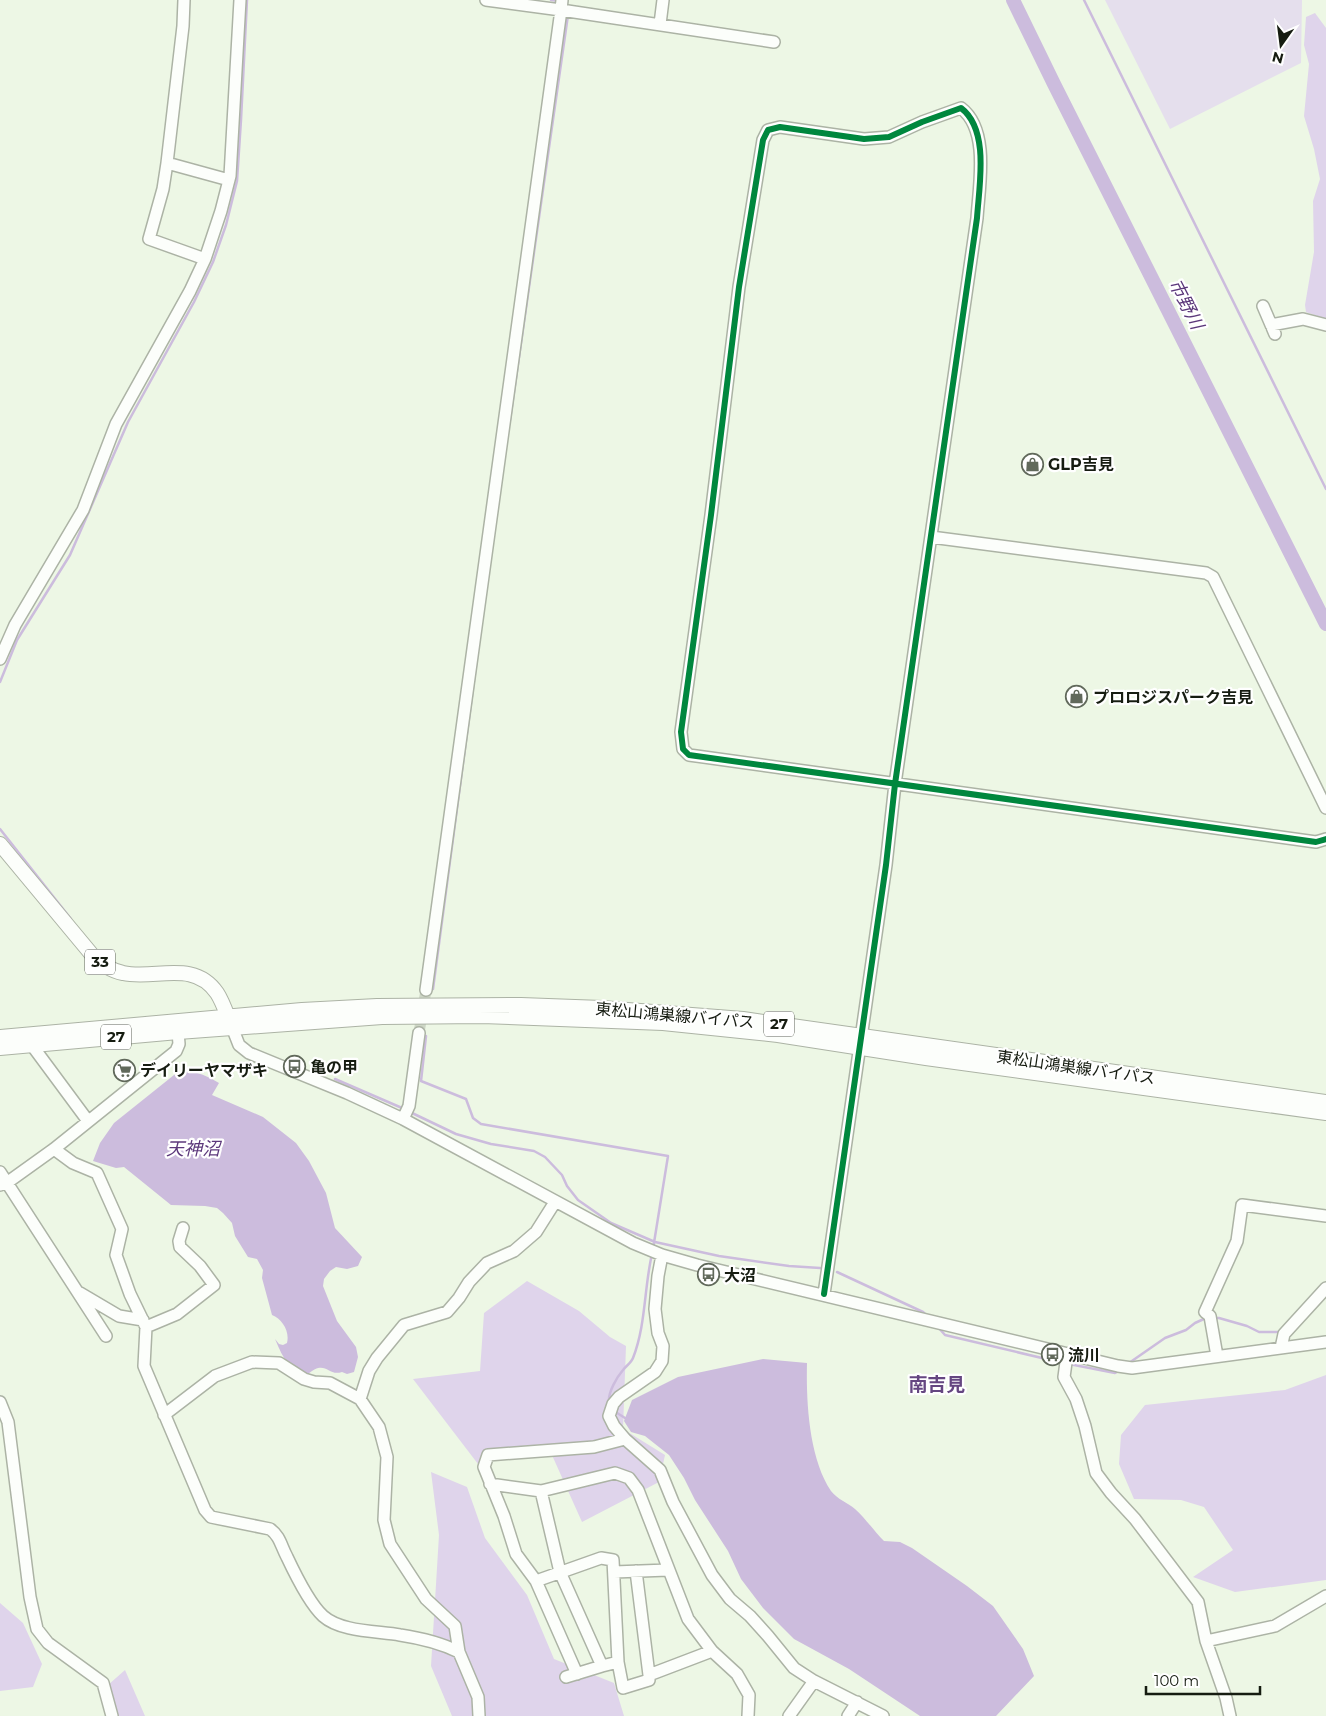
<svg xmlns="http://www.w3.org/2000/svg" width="1326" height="1716" viewBox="0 0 1326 1716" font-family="Montserrat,'Noto Sans JP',sans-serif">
	<rect width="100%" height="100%" fill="#edf7e5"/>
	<!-- green -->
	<path fill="#e5dfed" d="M1105,0H1302L1301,63L1170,129Z"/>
	<!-- forest -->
	<path fill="#dfd4eb" d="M1315,13L1326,28V319L1306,312L1305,305L1314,252L1313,201L1320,179L1314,149L1304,116L1309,64L1304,45L1306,17Z
		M527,1281L579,1311L610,1337L626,1346L623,1429L665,1455L659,1482L582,1522L547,1444L522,1446L478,1464L413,1379L480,1371L484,1313Z
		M1326,1375V1580L1235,1592L1193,1577L1233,1550L1204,1507L1181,1500L1134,1499L1119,1464L1121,1435L1145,1405L1285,1390Z
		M431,1472L467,1487L485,1538L527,1595L554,1659L614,1683L624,1716H452L431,1666L439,1535Z
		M0,1603L23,1623L42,1664L33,1687L0,1691Z
		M125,1670L145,1716H116L108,1685Z"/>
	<!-- water -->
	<path fill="#ccbcdd" d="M185,1071C199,1072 207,1076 219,1083L212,1095L263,1117L296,1143L309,1161L326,1193L335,1228L362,1257L358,1266L347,1269L336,1267L330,1271L324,1279L323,1286L337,1321L356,1347L358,1357L354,1372L347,1374L342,1372C327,1377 326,1358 307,1375C285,1363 285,1362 275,1339L279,1344L283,1345L287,1343C290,1331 282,1319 272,1315L262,1278L263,1270L257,1259L248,1257L235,1236L232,1223L223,1213L217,1208L205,1206L171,1205L124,1167L116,1168L93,1161L100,1143L114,1123L174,1075Z
		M763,1359L807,1363C806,1402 809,1458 831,1491C837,1499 848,1503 855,1509C866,1519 874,1531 884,1541L900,1542L912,1548L967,1586L993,1606L1023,1649L1034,1676L996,1716H920L849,1669L794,1639L763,1608L741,1579L728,1551L695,1500L684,1478L669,1455L645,1436L631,1432L624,1421L632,1400L678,1377Z"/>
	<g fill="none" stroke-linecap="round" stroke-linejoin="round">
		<!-- stream -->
		<path stroke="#ccbcdd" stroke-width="2.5" d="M551,0L559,1
			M1084,0L1326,489
			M510,420L568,15
			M0,682L17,640L70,555L128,422L194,302L213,262L226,225L237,181L241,120L247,0
			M0,829L71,919
			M433,989L477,658
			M426,1036L421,1081L466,1099L473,1118L481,1124L668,1156L653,1249
			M335,1079L402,1108
			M412,1113L456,1134L491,1144L534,1151L545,1157L562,1175L567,1186L578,1200L611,1223L655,1242L719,1256L789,1266L820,1268
			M837,1272L923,1312L927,1316
			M1214,1318H1219L1247,1326L1259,1332H1279L1280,1331
			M938,1327L945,1335L1063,1363
			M1129,1363L1165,1338L1186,1330L1195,1323L1206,1318
			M1069,1364L1115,1373L1119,1371
			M609,1402C608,1392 617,1377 623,1370C626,1366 631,1363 633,1358C646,1325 644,1288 652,1254
			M614,1411L625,1418"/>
		<!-- river -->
		<path stroke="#ccbcdd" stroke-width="14" d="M1013,0L1054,84L1326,624"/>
		<!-- minor-tunnel -->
		<path stroke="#cdd6c5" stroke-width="11" stroke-dasharray="11 5.5" stroke-linecap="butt" d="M419,1033L426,990"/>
		<defs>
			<path id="minor" d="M184,0L183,26L167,163L163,189L149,239L205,259
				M562,0L561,10L774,42
				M660,24L663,0
				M167,163L229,180
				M1263,306L1275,334
				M1271,325L1303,319L1326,325
				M931,537L1206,573L1213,577L1326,808
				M0,659L15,625L83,510L116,424L190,291L205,259L221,211L230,176L240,0
				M426,990L561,10L486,0
				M232,1027L239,1045L249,1053L347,1093L403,1119L633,1243L662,1255L697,1265L1118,1366L1132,1368L1326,1342
				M31,1044L88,1121
				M403,1119L409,1106L419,1033
				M54,1149L73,1163L97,1173L122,1229L116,1255L130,1294L146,1327L144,1366L205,1510L211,1517L270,1529C280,1536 281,1546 287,1557C295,1574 310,1604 323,1616C341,1632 377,1631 400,1635C420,1638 441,1643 459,1652
				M0,1172L106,1336
				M0,1185L8,1182L54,1149L176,1051L179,1044L178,1032
				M662,1255L658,1276L655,1309L658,1333L663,1346L662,1361L655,1372L619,1397L613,1404L609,1416L614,1426L625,1439L660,1470L673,1502L712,1575L730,1599L750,1616L768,1636L794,1668L814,1681L883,1716
				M80,1293L119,1316L143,1320
				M824,1294L886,865L895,784L977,218C979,186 990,130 961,108L922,122L889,137L864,139L780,127L768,130L763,140L739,287L711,515L681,732L683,749L689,755L1316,842L1326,839
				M146,1327L177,1314L214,1285L200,1266L180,1247L179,1241L183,1228
				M1281,1348L1284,1334L1326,1288
				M1067,1355L1064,1377L1076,1399L1085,1426L1096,1473L1111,1493L1135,1519L1198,1602L1206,1641L1226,1698L1230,1716
				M1217,1356L1210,1316L1205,1312L1237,1241L1242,1205L1326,1216
				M360,1399L369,1371L377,1358L404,1325L447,1312L459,1298L469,1282L487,1263L514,1251L536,1232L555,1202
				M0,1402L8,1422L30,1597L37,1629L48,1643L103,1683L112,1716
				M164,1415L215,1376L252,1362L279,1363L304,1379L314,1382L330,1383L360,1399L379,1427L387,1457L384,1520L390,1544L426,1599L455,1626L459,1652L478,1697L479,1716
				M490,1484L541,1491L615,1473L629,1478L638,1490L688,1619L712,1651L737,1674L749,1695L748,1716
				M541,1491L560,1572L602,1666L618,1662L623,1688L649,1680V1675L712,1651
				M636,1571L649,1675
				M614,1572L668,1570
				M536,1581L577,1674
				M1206,1641L1275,1626L1326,1596
				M618,1662L613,1560L601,1558L536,1581L516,1554L504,1516L484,1467L488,1455L594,1447L625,1439
				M566,1677L602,1666
				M789,1716L814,1681
				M848,1716L857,1702"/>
			<path id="major" d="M0,844L93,956C102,964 111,971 123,973C155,980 194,959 217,993C223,1002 227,1015 231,1025
				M0,1037L302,1010L377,1006L521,1005L602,1008L743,1019L1326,1102
				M0,1048L178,1032L382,1017L482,1016L663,1023L778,1035L926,1058L1326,1113"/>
		</defs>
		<!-- minor casing -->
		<use href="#minor" stroke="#acb3a5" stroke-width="14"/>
		<!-- major casing -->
		<use href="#major" stroke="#acb3a5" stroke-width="16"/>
		<!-- minor -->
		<use href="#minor" stroke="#fcfefb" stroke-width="11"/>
		<!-- major -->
		<use href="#major" stroke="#fcfefb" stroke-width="14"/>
		<defs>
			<path id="cycleway" d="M824,1294L886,865L895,784L977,218C979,186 990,130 961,108L922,122L889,137L864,139L780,127L768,130L763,140L739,287L711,515L681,732L683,749L689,755L1316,842L1326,839"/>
		</defs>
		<!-- cycleway casing -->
		<use href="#cycleway" stroke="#fff" stroke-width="9"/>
		<!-- cycleway -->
		<use href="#cycleway" stroke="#00873e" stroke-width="6"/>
	</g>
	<!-- icons -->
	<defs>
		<symbol id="shop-ring" viewBox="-11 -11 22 22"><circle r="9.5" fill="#fff" stroke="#61695b" stroke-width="1.5"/><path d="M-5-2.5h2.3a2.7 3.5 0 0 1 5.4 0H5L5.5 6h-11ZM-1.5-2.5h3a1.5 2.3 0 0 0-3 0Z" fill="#61695b"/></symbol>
		<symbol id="bus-ring" viewBox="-11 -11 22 22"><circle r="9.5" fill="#fff" stroke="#61695b" stroke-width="1.5"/><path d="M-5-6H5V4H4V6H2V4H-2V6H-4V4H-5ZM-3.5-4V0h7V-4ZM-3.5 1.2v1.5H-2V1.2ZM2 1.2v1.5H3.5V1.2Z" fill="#61695b"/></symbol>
		<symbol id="supermarket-ring" viewBox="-11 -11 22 22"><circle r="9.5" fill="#fff" stroke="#61695b" stroke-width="1.5"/><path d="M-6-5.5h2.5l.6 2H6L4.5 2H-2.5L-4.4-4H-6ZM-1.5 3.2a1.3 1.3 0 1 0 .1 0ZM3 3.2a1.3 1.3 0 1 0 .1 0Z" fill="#61695b"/></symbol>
	</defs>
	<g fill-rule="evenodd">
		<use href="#shop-ring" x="1020" y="452" width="25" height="25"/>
		<use href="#shop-ring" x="1064" y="684" width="25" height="25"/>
		<use href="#bus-ring" x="282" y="1054" width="25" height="25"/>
		<use href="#supermarket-ring" x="112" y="1058" width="25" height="25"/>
		<use href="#bus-ring" x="696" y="1262" width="25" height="25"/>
		<use href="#bus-ring" x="1040" y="1342" width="25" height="25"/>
	</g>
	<g text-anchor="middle" stroke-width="4.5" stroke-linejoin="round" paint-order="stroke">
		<!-- shield labels -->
		<g fill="#fff" stroke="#5c6058" stroke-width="1">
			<rect x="85" y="949.5" width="30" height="25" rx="4"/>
			<rect x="764" y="1011.5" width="30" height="25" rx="4"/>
			<rect x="101" y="1024.5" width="30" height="25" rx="4"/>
		</g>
		<g font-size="15" font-weight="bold" fill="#161c11">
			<text x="100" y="967">33</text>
			<text x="779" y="1029">27</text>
			<text x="116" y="1042">27</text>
		</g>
		<!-- poi labels -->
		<g font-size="16" font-weight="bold" fill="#161c11" stroke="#fff" text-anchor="start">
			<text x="1048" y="470">GLP吉見</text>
			<text x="1093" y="703">プロロジスパーク吉見</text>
			<text x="310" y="1073">亀の甲</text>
			<text x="140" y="1076">デイリーヤマザキ</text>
			<text x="724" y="1281">大沼</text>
			<text x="1068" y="1361">流川</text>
		</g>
		<!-- street labels -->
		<g font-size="16" fill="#161c11" stroke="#fff">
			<text transform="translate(675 1015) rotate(5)" y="6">東松山鴻巣線バイパス</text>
			<text transform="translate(1076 1067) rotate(8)" y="6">東松山鴻巣線バイパス</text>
		</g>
		<!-- water labels -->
		<g font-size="18" font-style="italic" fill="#5c387b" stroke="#fff">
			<text transform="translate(1186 304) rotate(63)" y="6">市野川</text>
			<text x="193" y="1155">天神沼</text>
		</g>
		<!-- quarter labels -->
		<g font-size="19" font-weight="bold" fill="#654681" stroke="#fff">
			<text x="937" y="1391">南吉見</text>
		</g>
	</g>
	<!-- north arrow -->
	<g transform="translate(1281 45) rotate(194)" stroke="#ffffff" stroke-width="4" paint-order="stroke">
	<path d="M0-4L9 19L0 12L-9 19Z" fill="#161c11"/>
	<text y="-8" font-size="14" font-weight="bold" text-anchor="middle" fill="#161c11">N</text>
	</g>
	<!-- scale -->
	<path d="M1146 1686v8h114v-8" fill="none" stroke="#161c11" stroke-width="2.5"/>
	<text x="1154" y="1686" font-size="15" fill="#161c11" stroke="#ffffff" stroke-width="4" paint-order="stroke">100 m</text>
</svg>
